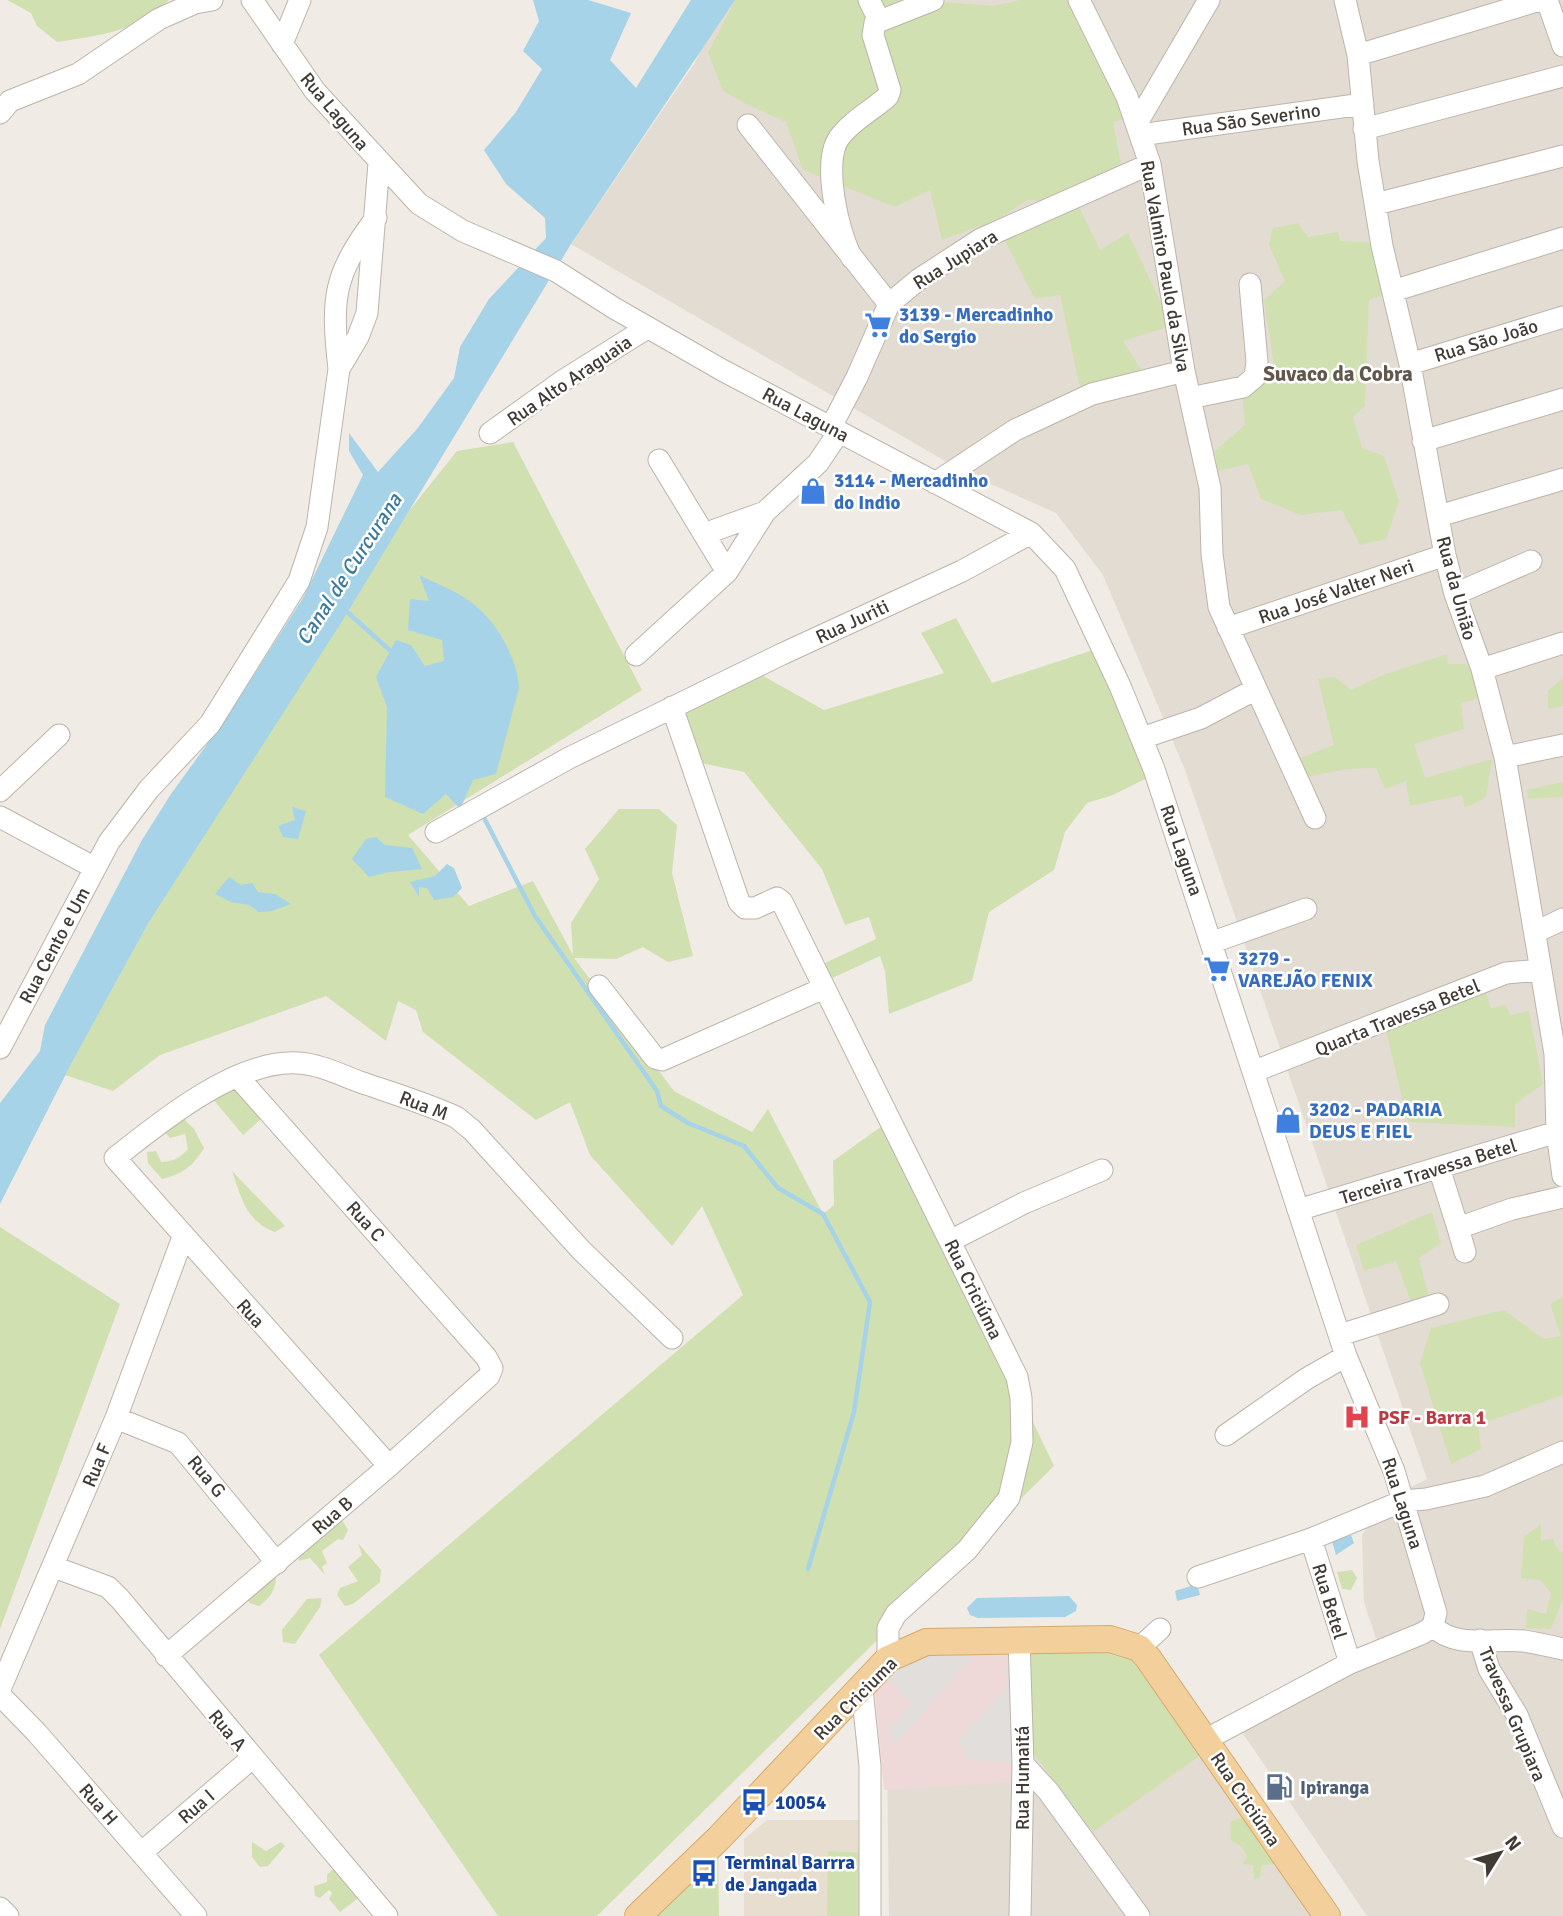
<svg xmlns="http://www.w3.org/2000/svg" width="1563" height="1916" viewBox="0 0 1563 1916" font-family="Signika,sans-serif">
	<rect width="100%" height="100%" fill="#f0ebe4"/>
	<!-- residential -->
	<path fill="#e3dcd3" d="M726,0H1563V1916H1367L1231,1716L1377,1642L1364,1602L1362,1535L1389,1498L1427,1479L1185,770L1103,575L1056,513L964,472L571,244L694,64Z
		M1119,1644L1318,1916H889L886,1667Z"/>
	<!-- education -->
	<path fill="#e7decf" d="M767,1820H868V1916H744V1839Z"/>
	<!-- medical -->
	<path fill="#efd9d8" d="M1030,1635L1032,1781L884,1790L873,1673Z"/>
	<!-- green -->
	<path fill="#d0e0b1" d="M7,0H169C140,31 97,36 57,42L37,26L31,13Z
		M735,0H917L992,6L1022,0H1072L1127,119L1113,122L1121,164L1040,201L1028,200L996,220L942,240L930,190L895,207L803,170L786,122L746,104L723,91L708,53Z
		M1077,203L1100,250L1128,233L1161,303L1167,327L1123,341L1142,371L1081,392L1060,295L1035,299L1002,235Z
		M1298,223L1308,237L1338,232L1340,241L1368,242L1380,255L1388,295L1369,299L1365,406L1353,417L1362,448L1384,456L1399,501L1386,539L1360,545L1342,510L1301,515L1261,499L1248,464L1218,471L1215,451L1245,425L1242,394L1276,377L1264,300L1285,281L1269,245L1273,228Z
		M513,442L642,690L408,835L469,906L533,881L573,955L571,923L599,879L585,849L619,809H659L677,825L672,873L693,956L668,962L643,947L616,959L574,958L674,1091L752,1132L768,1109L823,1214L834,1205L833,1161L889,1121L1054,1466L597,1916H498L319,1655L743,1295L702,1206L672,1246L590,1155L570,1102L536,1120L423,1032L416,1010L398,1001L386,1041L326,996L160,1055L113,1091L65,1075L149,922L409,511L457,451Z
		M956,618L992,683L1093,650L1147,778L1113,795L1087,803L1065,832L1054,870L989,912L972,981L889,1014L885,971L880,956L830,979L825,963L876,939L869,917L845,925L822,869L744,772L701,763L680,711L758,673L824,710L944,673L921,633Z
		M1447,654L1448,664H1467L1484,697L1461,703L1464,729L1414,744L1425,778L1492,759L1486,797L1465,808L1462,795L1410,806L1406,781L1385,789L1376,768L1347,769L1307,777L1301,758L1334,745L1318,679L1335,677L1351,690L1383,675Z
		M1563,678V706L1548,709V691Z
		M1563,782V797L1528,799L1527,790Z
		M1486,993L1491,1008L1506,1005L1510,1015L1529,1011L1543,1084L1515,1104V1127L1408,1122L1386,1031L1373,1035Z
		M247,1080L271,1110L243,1135L212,1098Z
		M183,1118L194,1129L204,1148C193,1166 183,1174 162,1179L148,1163L147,1152L156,1151L161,1162C173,1162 181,1157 188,1149L185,1134L170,1138L162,1129Z
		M232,1171L285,1226L275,1232C245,1220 242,1199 232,1171Z
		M1432,1212L1441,1243L1419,1258L1429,1298L1411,1302L1396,1261L1364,1271L1356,1245Z
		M0,1227L120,1304L0,1629Z
		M1563,1297V1395L1478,1425L1481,1449L1451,1464L1420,1363L1431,1328L1504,1310L1544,1339L1561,1336L1550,1304Z
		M339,1515L348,1530L343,1540L338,1539L322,1551L327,1563L322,1567L325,1575L310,1558L299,1561L297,1550Z
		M1541,1524V1541L1553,1538L1556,1547L1563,1552V1599L1551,1629L1526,1628L1527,1609L1546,1614L1551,1593L1540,1580L1521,1578L1524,1537Z
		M358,1543L381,1570L380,1582L353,1604L345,1606L337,1595L340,1588L358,1581L348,1567L362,1555Z
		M1352,1570L1357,1578L1351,1590L1342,1589L1337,1572Z
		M276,1576C276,1590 270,1598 259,1606L249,1603L248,1591Z
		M322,1598L320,1607L295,1644L283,1642L282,1630L307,1599Z
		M1030,1635L1136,1640L1216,1744L1093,1832L1031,1750Z
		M1251,1814L1267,1834L1261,1844L1275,1864L1262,1865L1260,1878L1254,1879L1253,1865L1242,1864L1247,1856L1242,1847L1231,1840L1230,1822Z
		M252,1842L266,1851L281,1842L285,1846L268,1866L260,1867L252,1857Z
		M718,1847L719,1916H646Z
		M828,1851L865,1853L863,1916H827Z
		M338,1864L360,1897L340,1912L329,1899L332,1893L329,1890L320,1898L315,1896L314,1886L327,1882V1875Z"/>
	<!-- parking -->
	<path fill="#e1dedc" d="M923,1649L978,1651L897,1743L885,1732L911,1705L887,1677Z
		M1010,1667L1018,1674L1016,1763L968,1760L958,1741L1011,1682L1003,1674Z"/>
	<!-- water -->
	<path fill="#a6d3e7" d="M533,0H588L631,13L610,60L636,88L691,0H735L571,244L341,623L149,922L70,1066L0,1204V1103L40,1051L45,1025L142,840L171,794L229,714L303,598L363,475L349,451V433L378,472L417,429L454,378L460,347L489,299L546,238L545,218L506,184L484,150L516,112L542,69L523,51L539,21Z
		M419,575C435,583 454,590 468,600C495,618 517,656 519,688L496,774L473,780L460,809L446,794L423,814L385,797L387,707L376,677L396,640L411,645L425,666L444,661L442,640L408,630L410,599L429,601Z
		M292,807L306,811L298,839L283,837L278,826L295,820Z
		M376,837L385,845L412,848L422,869L389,872L369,877L352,859L366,839Z
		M447,864L454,868L462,888L453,897L434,900L427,888L419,887V897L410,882L435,876Z
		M229,877L241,885L252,883L258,892L275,894L291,904L272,911L259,912L249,905L231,902L215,894Z
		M1351,1535L1354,1543L1336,1555L1332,1541Z
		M1197,1584L1200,1595L1177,1601L1175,1591Z
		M1069,1596L1077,1605L1076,1611L1065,1617L978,1618L970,1615L967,1608L977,1598Z"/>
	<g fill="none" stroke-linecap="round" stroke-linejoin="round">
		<!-- stream -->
		<path stroke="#a6d3e7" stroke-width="4.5" d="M344,609L395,655
			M481,812L535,916L657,1091L661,1106L688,1123L744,1146L778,1188L823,1214L870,1302L854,1412L808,1569"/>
		<defs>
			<path id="minor" d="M252,0L315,91L419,204L463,231L556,271L614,308L722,370L1031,533L1065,569L1120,686L1154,769L1346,1356L1394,1471L1436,1613L1433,1626L1423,1633L1350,1663L1205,1740
				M869,0L879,20
				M1079,0L1127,97L1150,164L1184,371L1210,488L1212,554L1219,607L1315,818
				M1345,0L1358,55L1368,161L1382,246L1410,364L1445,555L1455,594L1482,669L1505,757L1555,1054L1557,1132L1563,1176
				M1547,0L1563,46
				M282,44L300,0
				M1358,55L1540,0
				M0,113L10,101L78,74L159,19L195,3L212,0
				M1137,123L1209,0
				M748,125L889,304
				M1364,129L1563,76
				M1140,135L1363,104
				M1376,204L1563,156
				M852,258C838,233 822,162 839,138C851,121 873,110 888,96L890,90L873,35L875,23L933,0
				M1393,291L1563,238
				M1410,364L1563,317
				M339,369C331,298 333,275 376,218
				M1190,398L1243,387L1255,377L1257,362L1250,284
				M831,427L857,377L889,304L918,280L981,239L1150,164
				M490,433L561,382L647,328
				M1423,441L1563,399
				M659,460L727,572
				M935,483L1015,430L1092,394L1184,371
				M1439,516L1563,479
				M704,534L765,512
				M1455,594L1531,561
				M1228,628L1445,555
				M636,655L727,572L765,512L818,463L839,432
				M1482,669L1563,643
				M672,707L739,902L745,908H755L777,898L782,902L1017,1377L1021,1398L1022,1442L1009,1498L967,1550L896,1614L888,1628V1659
				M1142,738L1201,718L1256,689
				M1505,757L1563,745
				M0,791L59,735
				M0,817L95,868
				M436,832L569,758L782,654L962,571L1031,533
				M1536,932L1563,919
				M1213,942L1306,909
				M599,986L655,1058L662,1060L824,988
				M0,1048L109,842L149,789L210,724L299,581L317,527L339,369L358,337L367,313L379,163
				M1255,1071L1506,973L1539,970
				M1439,1168L1458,1228
				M1298,1210L1557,1132
				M950,1241L1024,1203L1102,1170
				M1465,1252L1458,1228L1512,1209L1563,1197
				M1340,1335L1438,1304
				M116,1418L178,1443L277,1563
				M1226,1435L1306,1379L1346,1356
				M389,1466L115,1158C160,1122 237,1059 298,1063C319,1064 341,1075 360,1082C392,1093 425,1103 456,1117L472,1130L581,1250L672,1338
				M1311,1539L1350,1663
				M54,1567L108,1587L120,1599L387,1916
				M1198,1577L1311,1539L1403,1501L1426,1499L1485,1486L1563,1452
				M1433,1626C1454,1649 1495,1638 1524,1641C1537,1643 1550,1646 1563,1649
				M1019,1640L1023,1764L1020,1916
				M1480,1640L1489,1669L1517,1715L1563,1827
				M1139,1648L1160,1629
				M166,1656L389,1466L489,1376L492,1368L486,1357L237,1076
				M0,1689L116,1418L183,1237
				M862,1689L870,1766V1916
				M0,1695L37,1733L196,1916
				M1023,1764L1048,1791L1139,1916
				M141,1853L252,1758
				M0,1908L8,1916"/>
			<path id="major" d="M638,1916L720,1837L888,1659L926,1642L1110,1639L1139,1648L1148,1658L1327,1916"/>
		</defs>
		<!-- minor casing -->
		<use href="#minor" stroke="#bdb4ab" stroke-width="23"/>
		<!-- major casing -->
		<use href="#major" stroke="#d5aa6d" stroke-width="28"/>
		<!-- minor -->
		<use href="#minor" stroke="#fff" stroke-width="21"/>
		<!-- major -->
		<use href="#major" stroke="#f2cf9b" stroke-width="26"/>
	</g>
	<!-- icons -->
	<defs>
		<symbol id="supermarket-bare" viewBox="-9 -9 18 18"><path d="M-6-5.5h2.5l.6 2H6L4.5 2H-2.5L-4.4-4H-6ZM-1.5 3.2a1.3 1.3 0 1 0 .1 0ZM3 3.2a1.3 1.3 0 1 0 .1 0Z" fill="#3f7fe0" stroke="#fff" stroke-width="2.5" paint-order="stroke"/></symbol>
		<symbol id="shop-bare" viewBox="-9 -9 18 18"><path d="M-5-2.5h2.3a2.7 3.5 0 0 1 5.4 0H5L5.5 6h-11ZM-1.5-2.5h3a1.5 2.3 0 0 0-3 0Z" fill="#3f7fe0" stroke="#fff" stroke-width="2.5" paint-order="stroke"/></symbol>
		<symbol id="hospital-bare" viewBox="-9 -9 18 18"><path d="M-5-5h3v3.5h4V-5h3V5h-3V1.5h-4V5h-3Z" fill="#e0444e" stroke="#fff" stroke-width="2.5" paint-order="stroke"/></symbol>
		<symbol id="fuel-bare" viewBox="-9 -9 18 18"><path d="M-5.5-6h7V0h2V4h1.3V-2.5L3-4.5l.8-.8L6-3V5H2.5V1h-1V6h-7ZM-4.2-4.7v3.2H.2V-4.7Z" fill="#5c6f8a" stroke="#fff" stroke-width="2.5" paint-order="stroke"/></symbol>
		<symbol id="bus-bare" viewBox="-9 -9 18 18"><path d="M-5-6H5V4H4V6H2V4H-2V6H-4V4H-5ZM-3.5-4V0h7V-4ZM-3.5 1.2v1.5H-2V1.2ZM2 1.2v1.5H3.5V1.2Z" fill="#1a4fb4" stroke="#fff" stroke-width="2.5" paint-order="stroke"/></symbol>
	</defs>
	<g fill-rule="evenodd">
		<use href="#supermarket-bare" x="859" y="306" width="38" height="38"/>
		<use href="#shop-bare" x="794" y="472" width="38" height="38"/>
		<use href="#supermarket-bare" x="1198" y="950" width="38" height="38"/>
		<use href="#shop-bare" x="1269" y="1101" width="38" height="38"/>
		<use href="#hospital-bare" x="1338" y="1398" width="38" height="38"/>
		<use href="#fuel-bare" x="1260" y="1768" width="38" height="38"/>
		<use href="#bus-bare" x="735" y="1783" width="38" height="38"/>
		<use href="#bus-bare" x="685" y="1854" width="38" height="38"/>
	</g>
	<g text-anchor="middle" stroke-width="5" stroke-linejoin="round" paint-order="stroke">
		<!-- street labels -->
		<g font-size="19" fill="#413b35" stroke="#fff">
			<text transform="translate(335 111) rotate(50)" y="7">Rua Laguna</text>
			<text transform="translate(1251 119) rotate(-8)" y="7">Rua São Severino</text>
			<text transform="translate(955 259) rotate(-32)" y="7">Rua Jupiara</text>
			<text transform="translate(1166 266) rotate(80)" y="7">Rua Valmiro Paulo da Silva</text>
			<text transform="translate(1486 340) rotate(-17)" y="7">Rua São João</text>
			<text transform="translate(569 380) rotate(-34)" y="7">Rua Alto Araguaia</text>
			<text transform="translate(806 414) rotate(28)" y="7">Rua Laguna</text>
			<text transform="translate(1457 588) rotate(75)" y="7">Rua da União</text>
			<text transform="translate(1336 591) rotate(-19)" y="7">Rua José Valter Neri</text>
			<text transform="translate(852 621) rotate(-25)" y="7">Rua Juriti</text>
			<text transform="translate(1182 850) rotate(71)" y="7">Rua Laguna</text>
			<text transform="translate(54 945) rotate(-62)" y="7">Rua Cento e Um</text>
			<text transform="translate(1397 1017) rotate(-22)" y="7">Quarta Travessa Betel</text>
			<text transform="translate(424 1105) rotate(21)" y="7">Rua M</text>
			<text transform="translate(1428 1171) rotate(-17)" y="7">Terceira Travessa Betel</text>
			<text transform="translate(366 1221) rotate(48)" y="7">Rua C</text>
			<text transform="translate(974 1289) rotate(64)" y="7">Rua Criciúma</text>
			<text transform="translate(251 1313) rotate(48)" y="7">Rua</text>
			<text transform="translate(96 1465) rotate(-67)" y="7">Rua F</text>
			<text transform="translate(207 1476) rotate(50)" y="7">Rua G</text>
			<text transform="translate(1403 1503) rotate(72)" y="7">Rua Laguna</text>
			<text transform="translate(332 1515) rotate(-41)" y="7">Rua B</text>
			<text transform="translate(1330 1601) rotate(73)" y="7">Rua Betel</text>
			<text transform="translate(855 1698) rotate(-45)" y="7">Rua Criciuma</text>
			<text transform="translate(1513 1714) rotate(67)" y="7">Travessa Grupiara</text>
			<text transform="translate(228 1730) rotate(50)" y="7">Rua A</text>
			<text transform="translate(1022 1778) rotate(-90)" y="7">Rua Humaitá</text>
			<text transform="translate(1246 1799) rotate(56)" y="7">Rua Criciúma</text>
			<text transform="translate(99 1804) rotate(49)" y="7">Rua H</text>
			<text transform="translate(196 1806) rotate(-41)" y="7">Rua I</text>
		</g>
		<!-- shop labels -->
		<g font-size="19" font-weight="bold" fill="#366cbe" stroke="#fff" text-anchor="start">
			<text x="899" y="321">3139 - Mercadinho<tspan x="899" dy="22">do Sergio</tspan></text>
			<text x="834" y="487">3114 - Mercadinho<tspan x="834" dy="22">do Indio</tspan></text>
			<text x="1238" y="965">3279 -<tspan x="1238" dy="22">VAREJÃO FENIX</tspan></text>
			<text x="1309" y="1116">3202 - PADARIA<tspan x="1309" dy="22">DEUS E FIEL</tspan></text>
		</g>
		<!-- health labels -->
		<g font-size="19" font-weight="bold" fill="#be3a42" stroke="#fff" text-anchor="start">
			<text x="1378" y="1424">PSF - Barra 1</text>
		</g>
		<!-- service labels -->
		<g font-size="19" font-weight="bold" fill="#4e5e75" stroke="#fff" text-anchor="start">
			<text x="1300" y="1794">Ipiranga</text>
		</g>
		<!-- transit labels -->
		<g font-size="19" font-weight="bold" fill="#164399" stroke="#fff" text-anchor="start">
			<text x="775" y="1809">10054</text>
			<text x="725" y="1869">Terminal Barrra<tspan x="725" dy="22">de Jangada</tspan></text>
		</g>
		<!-- neighbourhood labels -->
		<g font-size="21" font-weight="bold" fill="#62574d" stroke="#fff">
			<text x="1338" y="381">Suvaco da Cobra</text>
		</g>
		<!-- water labels -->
		<g font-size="21" font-style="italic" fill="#397a99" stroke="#fff">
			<text transform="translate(349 569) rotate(-57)" y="7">Canal de Curcurana</text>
		</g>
	</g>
	<!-- north arrow -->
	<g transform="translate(1500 1853) rotate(53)" stroke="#ffffff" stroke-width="5" paint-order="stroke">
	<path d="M0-5L12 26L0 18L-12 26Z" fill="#413b35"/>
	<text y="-10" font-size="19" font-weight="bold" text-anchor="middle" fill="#413b35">N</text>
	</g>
</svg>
